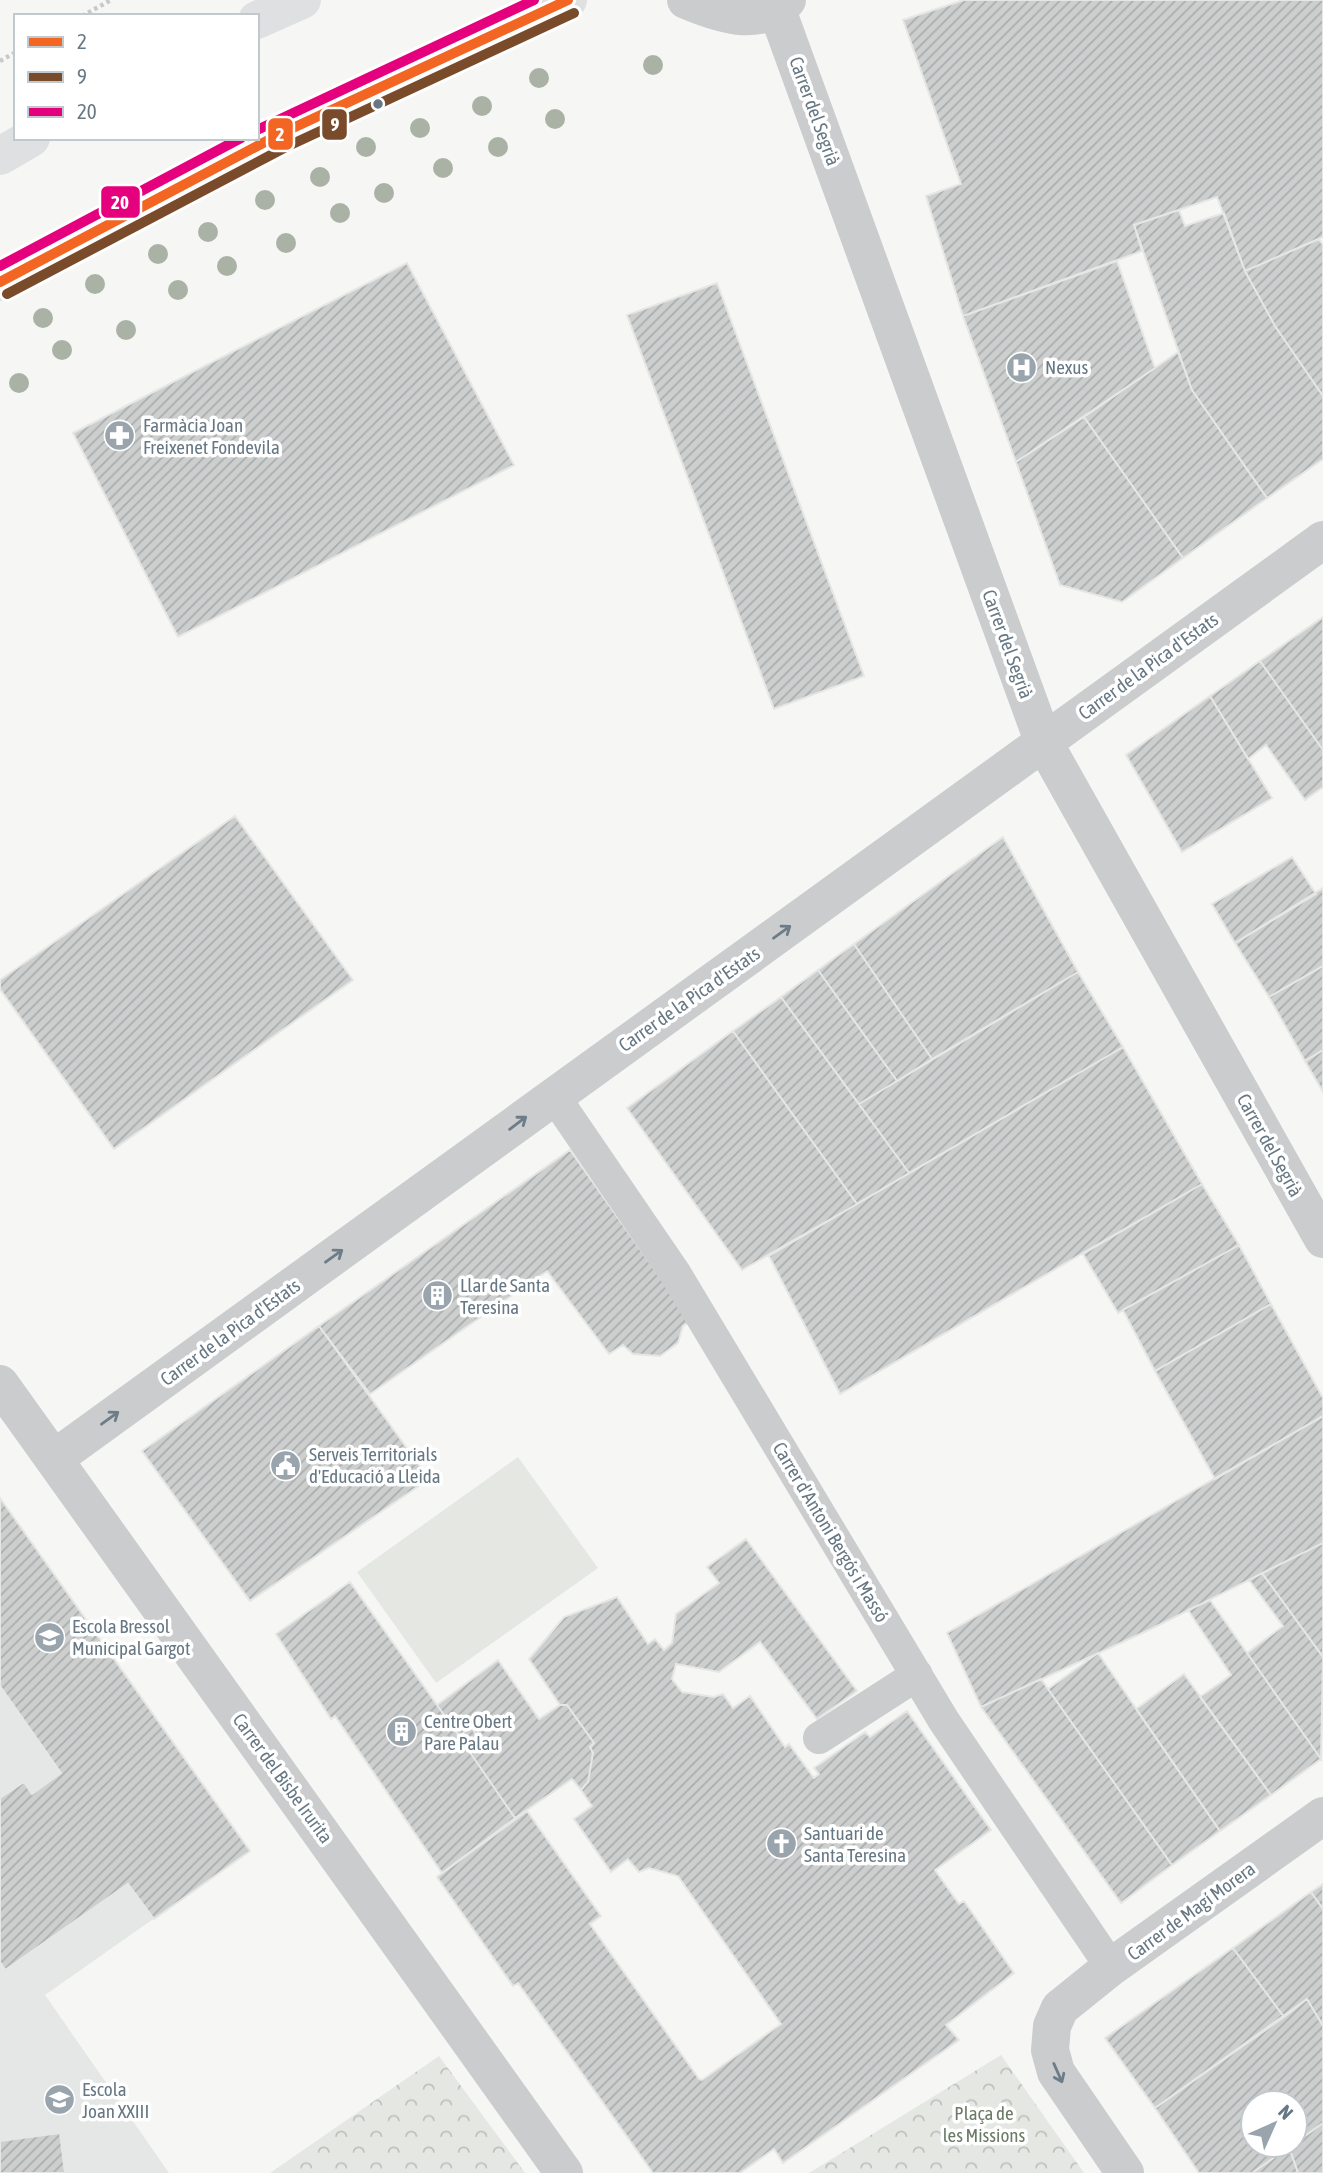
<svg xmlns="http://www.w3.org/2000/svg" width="1323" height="2173" viewBox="0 0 1323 2173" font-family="'Asap Condensed',sans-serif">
	<defs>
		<pattern id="park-crowns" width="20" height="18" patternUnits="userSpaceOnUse" patternTransform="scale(1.75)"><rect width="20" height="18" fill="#e5e8e2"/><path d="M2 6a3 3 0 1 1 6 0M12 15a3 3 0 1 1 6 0" fill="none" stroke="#bdc1bd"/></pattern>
		<pattern id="building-hatch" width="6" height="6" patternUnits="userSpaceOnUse" patternTransform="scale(1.75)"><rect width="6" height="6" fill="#cdcfcf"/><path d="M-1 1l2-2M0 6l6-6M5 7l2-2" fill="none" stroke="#aaadae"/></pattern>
	</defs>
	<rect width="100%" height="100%" fill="#f6f6f5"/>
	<!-- built -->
	<path fill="#e5e6e6" d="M0,1498L250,1851L45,1995L169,2173H0Z"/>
	<!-- park -->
	<path fill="url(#park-crowns)" d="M1001,2055L1084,2173H809Z
		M439,2056L525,2173H270Z"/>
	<!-- pitch -->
	<path fill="#e5e8e2" d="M518,1457L598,1568L436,1683L357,1572Z"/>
	<!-- building -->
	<path fill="url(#building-hatch)" stroke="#e6e6e5" stroke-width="2" d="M964,0H1323V237L1245,271L1217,197L1134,225L1142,251L963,316L926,196L961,184L903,20Z
		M1179,210L1185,226L1224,213L1245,271L1275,326L1323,396V459L1267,498L1192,390L1134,225Z
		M1319,239L1323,245V396L1275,326L1245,271Z
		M1117,261L1155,368L1016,462L963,316Z
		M407,263L514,465L178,637L73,433Z
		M717,283L864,676L774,709L627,315Z
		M1178,352L1192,390L1267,498L1183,558L1084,417Z
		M1084,417L1183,558L1122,602L1060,585L1016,462Z
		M1323,617V750L1260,661Z
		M1260,661L1323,750V787L1305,800L1266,745L1248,759L1210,696Z
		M1210,696L1272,798L1182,852L1126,755Z
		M235,816L353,980L114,1149L0,989V980Z
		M1003,837L1078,972L932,1059L854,944Z
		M1292,857L1316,894L1235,943L1212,904Z
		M1323,888V966L1269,997L1235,943Z
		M854,944L932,1059L897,1081L818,970Z
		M1323,966V1050L1305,1061L1269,997Z
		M818,970L897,1081L859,1104L781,997Z
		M1078,972L1123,1047L909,1173L859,1104Z
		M781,997L909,1173L857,1204L733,1031Z
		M733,1031L857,1204L742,1270L627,1108Z
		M1123,1047L1202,1184L840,1394L769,1256Z
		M1323,1050V1092L1305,1061Z
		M570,1150L691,1321L683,1326L678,1343L660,1356L633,1354L623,1345L609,1354L547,1271L370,1394L319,1326Z
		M1202,1184L1239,1245L1118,1313L1083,1254Z
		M1239,1245L1271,1304L1155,1371L1123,1310Z
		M1271,1304L1323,1398V1416L1215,1479L1155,1371Z
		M319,1326L429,1479L250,1601L142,1451Z
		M1323,1416V1543L1151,1629L981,1707L947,1633Z
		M0,1498L250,1851L154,1919L128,1884L5,1970L0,1962V1798L24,1782L32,1794L61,1773L0,1686Z
		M746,1539L857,1691L817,1719L760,1642L719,1672L676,1664L672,1679L682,1692L714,1697L723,1694L733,1708L750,1696L785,1747L789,1744L814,1778L819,1774L814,1768L865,1732L870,1737L907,1711L991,1830L935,1870L959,1904L964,1901L1014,1973L946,2025L959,2040L783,2163L774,2149L740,2173H653L518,1983L513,1986L437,1877L527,1811L601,1916L590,1924L699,2079L702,2080L781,2024L678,1876L649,1868L639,1872L628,1859L611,1872L574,1819L592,1806L581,1790L588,1782L593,1753L590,1747L594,1743L567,1705H560L529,1659L564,1617L617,1597L648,1644L655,1639L664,1650L672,1643L676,1614L719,1583L707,1567Z
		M1323,1543V1657L1262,1573Z
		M1262,1573L1323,1657L1321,1759L1247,1653L1283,1626L1249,1580Z
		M350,1582L459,1736L471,1727L479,1739L467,1748L515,1818L442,1873L335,1716L331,1719L276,1634Z
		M1210,1600L1321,1759L1271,1795L1200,1697L1231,1675L1188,1610Z
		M1098,1653L1220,1831L1172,1865L1048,1689Z
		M498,1660L539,1719L560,1705H567L594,1743L590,1747L593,1753L588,1782L581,1790L572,1779L515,1818L467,1748L479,1739L471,1727L459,1736L437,1705Z
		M1184,1674L1271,1795L1220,1831L1136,1709Z
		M1041,1679L1172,1865L1121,1903L981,1707Z
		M1323,1884V1909L1311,1892Z
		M1311,1892L1323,1909V2026L1307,1999L1284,2017L1233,1948Z
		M1233,1948L1284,2017L1155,2108L1105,2038Z
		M1307,1999L1323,2026V2123L1295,2143V2103H1253V2145H1292L1252,2173H1199L1155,2108Z
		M1323,2123V2173H1298L1289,2147Z
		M60,2133L65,2173H0V2141Z
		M1289,2147L1298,2173H1252Z"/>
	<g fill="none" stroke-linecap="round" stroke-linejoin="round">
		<!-- path -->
		<path stroke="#c8c9ca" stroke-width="4.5" stroke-dasharray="3.5 3.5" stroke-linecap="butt" d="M82,16L111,0
			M0,61L16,52"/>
		<!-- lane -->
		<path stroke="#cbcccd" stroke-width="32" d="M554,1096L675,1273L944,1721L1111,1967
			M819,1738L917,1675"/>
		<!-- street -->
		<path stroke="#cbcccd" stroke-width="38" d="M686,0C717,13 759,29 787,0
			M777,10L1043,741L1323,1239
			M0,1384L564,2173
			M55,1458L1323,540
			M1125,2173L1056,2072L1050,2050L1052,2026L1060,2008L1111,1967L1323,1816"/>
		<!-- primary -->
		<path stroke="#dfe0e1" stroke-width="38" d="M257,20L302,0
			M0,156L31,138
			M0,282C184,178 374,86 568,0"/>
		<defs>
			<path id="bus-1" d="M0,282L280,134L568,0"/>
			<path id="bus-2" d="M7,294L286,147L574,13"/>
			<path id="bus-3" d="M257,130L534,0
				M0,266L241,138"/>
		</defs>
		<!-- bus-1 casing -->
		<use href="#bus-1" stroke="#fff" stroke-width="16"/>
		<!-- bus-2 casing -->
		<use href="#bus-2" stroke="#fff" stroke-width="16"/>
		<!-- bus-3 casing -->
		<use href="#bus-3" stroke="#fff" stroke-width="16"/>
		<!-- bus-1 -->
		<use href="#bus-1" stroke="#f26522" stroke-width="10"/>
		<!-- bus-2 -->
		<use href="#bus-2" stroke="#7a4b2a" stroke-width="10"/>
		<!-- bus-3 -->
		<use href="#bus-3" stroke="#e5007d" stroke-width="10"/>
	</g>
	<!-- trees -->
	<g fill="#aab2a6">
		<circle cx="653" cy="65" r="10"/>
		<circle cx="539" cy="78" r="10"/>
		<circle cx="482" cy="106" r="10"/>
		<circle cx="555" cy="119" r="10"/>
		<circle cx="420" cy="128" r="10"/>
		<circle cx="366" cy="147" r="10"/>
		<circle cx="498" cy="147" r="10"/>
		<circle cx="443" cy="168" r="10"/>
		<circle cx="320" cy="177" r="10"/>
		<circle cx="384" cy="193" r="10"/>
		<circle cx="265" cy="200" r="10"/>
		<circle cx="340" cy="213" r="10"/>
		<circle cx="208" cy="232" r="10"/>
		<circle cx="286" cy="243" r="10"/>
		<circle cx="158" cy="254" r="10"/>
		<circle cx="227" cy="266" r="10"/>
		<circle cx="95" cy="284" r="10"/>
		<circle cx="178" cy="290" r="10"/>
		<circle cx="43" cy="318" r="10"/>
		<circle cx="126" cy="330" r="10"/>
		<circle cx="62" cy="350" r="10"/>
		<circle cx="19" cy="383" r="10"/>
	</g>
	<!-- one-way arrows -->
	<defs><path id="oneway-shaft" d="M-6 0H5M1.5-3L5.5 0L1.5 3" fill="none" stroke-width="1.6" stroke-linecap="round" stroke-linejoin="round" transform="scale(1.75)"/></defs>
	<g stroke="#6c7c88">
		<use href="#oneway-shaft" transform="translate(782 932) rotate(-36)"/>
		<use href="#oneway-shaft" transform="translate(518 1123) rotate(-37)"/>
		<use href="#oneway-shaft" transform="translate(334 1256) rotate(-36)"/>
		<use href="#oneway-shaft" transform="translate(110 1418) rotate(-36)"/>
		<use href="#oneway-shaft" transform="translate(1058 2073) rotate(66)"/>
	</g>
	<!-- icons -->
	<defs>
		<symbol id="hospital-disc" viewBox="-11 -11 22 22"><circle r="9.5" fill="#99a4ac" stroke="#fff"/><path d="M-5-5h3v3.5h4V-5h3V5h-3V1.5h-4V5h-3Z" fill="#fff"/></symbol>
		<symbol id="pharmacy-disc" viewBox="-11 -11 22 22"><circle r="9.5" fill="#99a4ac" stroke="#fff"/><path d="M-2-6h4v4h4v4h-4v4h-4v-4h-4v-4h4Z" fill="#fff"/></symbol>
		<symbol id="building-disc" viewBox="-11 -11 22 22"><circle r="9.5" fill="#99a4ac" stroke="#fff"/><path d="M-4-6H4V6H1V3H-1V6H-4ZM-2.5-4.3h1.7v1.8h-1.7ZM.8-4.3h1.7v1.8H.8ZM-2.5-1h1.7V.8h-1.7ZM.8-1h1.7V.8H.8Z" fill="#fff"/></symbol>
		<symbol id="civic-disc" viewBox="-11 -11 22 22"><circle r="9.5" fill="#99a4ac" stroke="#fff"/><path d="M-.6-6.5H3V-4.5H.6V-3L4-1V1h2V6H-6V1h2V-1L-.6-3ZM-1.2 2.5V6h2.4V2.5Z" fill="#fff"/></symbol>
		<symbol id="school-disc" viewBox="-11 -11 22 22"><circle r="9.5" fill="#99a4ac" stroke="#fff"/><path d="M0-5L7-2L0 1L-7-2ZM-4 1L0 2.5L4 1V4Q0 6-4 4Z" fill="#fff"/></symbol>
		<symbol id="church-disc" viewBox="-11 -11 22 22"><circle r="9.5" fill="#99a4ac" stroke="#fff"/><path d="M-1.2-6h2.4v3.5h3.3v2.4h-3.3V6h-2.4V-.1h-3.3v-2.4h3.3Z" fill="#fff"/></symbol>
	</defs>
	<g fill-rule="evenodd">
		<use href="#hospital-disc" x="1004" y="350" width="35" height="35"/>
		<use href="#pharmacy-disc" x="102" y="418" width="35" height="35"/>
		<use href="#building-disc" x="420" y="1278" width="35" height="35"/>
		<use href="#civic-disc" x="268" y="1448" width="35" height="35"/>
		<use href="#school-disc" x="32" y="1620" width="35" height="35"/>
		<use href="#building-disc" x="384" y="1714" width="35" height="35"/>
		<use href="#church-disc" x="764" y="1826" width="35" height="35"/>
		<use href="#school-disc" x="42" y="2082" width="35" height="35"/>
	</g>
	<!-- markers -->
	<circle fill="#677884" stroke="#fff" stroke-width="2.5" cx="378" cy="104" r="6"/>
	<g text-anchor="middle" stroke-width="7" stroke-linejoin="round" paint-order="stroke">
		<!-- street labels -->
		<g font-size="19" fill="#677884" stroke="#fff">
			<text transform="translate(815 111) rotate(70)" y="7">Carrer del Segrià</text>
			<text transform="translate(1008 644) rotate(70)" y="7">Carrer del Segrià</text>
			<text transform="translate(1148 666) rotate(-36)" y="7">Carrer de la Pica d'Estats</text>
			<text transform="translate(689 999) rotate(-35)" y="7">Carrer de la Pica d'Estats</text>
			<text transform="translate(1270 1145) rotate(61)" y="7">Carrer del Segrià</text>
			<text transform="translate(230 1332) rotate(-36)" y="7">Carrer de la Pica d'Estats</text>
			<text transform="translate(831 1532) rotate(59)" y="7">Carrer d'Antoni Bergós i Massó</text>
			<text transform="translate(283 1778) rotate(54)" y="7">Carrer del Bisbe Irurita</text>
			<text transform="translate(1191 1911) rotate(-36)" y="7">Carrer de Magí Morera</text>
		</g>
		<!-- poi labels -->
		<g font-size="19" fill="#677884" stroke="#fff" text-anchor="start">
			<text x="1045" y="374">Nexus</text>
			<text x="143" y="432">Farmàcia Joan<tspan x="143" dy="22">Freixenet Fondevila</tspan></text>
			<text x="460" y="1292">Llar de Santa<tspan x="460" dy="22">Teresina</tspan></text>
			<text x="309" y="1461">Serveis Territorials<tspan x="309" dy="22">d'Educació a Lleida</tspan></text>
			<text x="72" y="1633">Escola Bressol<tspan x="72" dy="22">Municipal Gargot</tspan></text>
			<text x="424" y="1728">Centre Obert<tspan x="424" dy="22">Pare Palau</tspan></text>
			<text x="804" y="1840">Santuari de<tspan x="804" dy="22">Santa Teresina</tspan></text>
			<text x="82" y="2096">Escola<tspan x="82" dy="22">Joan XXIII</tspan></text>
		</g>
		<!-- park labels -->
		<g font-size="19" fill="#6b7b66" stroke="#fff">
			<text x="984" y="2120">Plaça de<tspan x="984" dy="22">les Missions</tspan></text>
		</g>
	</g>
	<g stroke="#fff" stroke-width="2.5">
		<rect x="321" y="108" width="27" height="33" rx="7" fill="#7a4b2a"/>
		<rect x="267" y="117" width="27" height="34" rx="7" fill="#f26522"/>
		<rect x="100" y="185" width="41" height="34" rx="7" fill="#e5007d"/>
	</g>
	<g font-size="19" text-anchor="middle" font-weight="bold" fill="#fff">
		<text x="335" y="131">9</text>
		<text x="280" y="141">2</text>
		<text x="120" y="209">20</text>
	</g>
	<!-- legend -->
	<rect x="14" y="14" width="245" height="126" fill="#ffffff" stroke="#c2c9ce" stroke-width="2"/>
	<rect x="28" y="37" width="35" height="10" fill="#f26522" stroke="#c2c9ce" stroke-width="2"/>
	<text x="77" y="49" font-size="21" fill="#677884">2</text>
	<rect x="28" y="72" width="35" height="10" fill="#7a4b2a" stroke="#c2c9ce" stroke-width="2"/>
	<text x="77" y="84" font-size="21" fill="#677884">9</text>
	<rect x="28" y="107" width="35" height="10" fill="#e5007d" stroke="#c2c9ce" stroke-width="2"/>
	<text x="77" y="119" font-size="21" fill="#677884">20</text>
	<!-- north arrow -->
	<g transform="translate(1274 2124) rotate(45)"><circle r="33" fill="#ffffff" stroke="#c2c9ce" stroke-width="2"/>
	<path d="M0-5L12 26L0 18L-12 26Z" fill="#99a4ac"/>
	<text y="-10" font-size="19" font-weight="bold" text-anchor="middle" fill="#677884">N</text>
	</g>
</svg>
